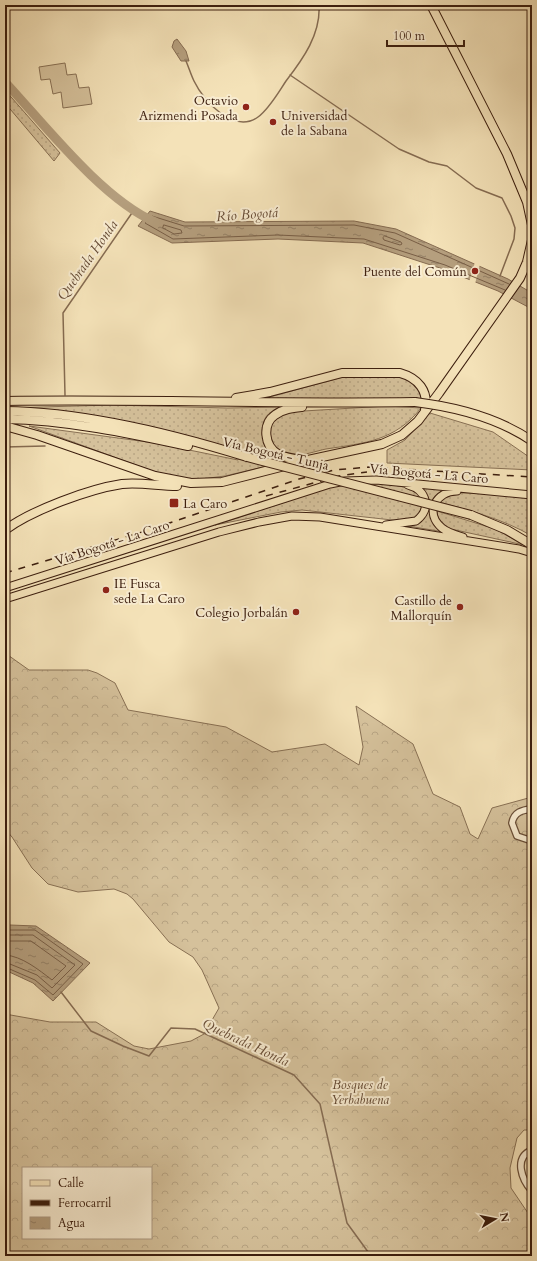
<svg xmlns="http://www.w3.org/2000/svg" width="537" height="1261" viewBox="0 0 537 1261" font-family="Cardo,serif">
	<defs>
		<pattern id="grass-dots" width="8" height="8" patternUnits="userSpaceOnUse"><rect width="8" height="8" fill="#d5c19b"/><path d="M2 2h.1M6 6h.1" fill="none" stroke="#b8a584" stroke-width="1.8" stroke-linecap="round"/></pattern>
		<pattern id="forest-crowns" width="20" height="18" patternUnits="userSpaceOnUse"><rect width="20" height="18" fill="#d5c19b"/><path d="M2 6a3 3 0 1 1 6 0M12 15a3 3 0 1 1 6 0" fill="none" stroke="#b8a584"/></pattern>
		<pattern id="water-ripples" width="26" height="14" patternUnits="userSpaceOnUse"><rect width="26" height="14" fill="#b59f7e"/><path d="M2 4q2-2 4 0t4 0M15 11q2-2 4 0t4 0" fill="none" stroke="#948166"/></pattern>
	</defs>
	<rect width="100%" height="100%" fill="#f4e2b8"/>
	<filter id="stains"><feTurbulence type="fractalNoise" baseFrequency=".005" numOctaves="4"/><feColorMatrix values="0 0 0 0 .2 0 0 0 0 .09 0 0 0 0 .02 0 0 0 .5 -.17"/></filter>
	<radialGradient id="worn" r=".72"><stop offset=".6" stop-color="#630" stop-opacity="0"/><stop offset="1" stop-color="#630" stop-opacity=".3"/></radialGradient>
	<!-- grass -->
	<path fill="url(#grass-dots)" stroke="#887054" d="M5,90L60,153L54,161L5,103Z
		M402,376L418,385L423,400L255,401L343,377Z
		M112,405L227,408L286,407C281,408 275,409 271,412C257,421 261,448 273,457C277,460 283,460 288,461L225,476L201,479H184L158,473L29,426L155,443L238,460L241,452L170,433L5,408Z
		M387,406L421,408C395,441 365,443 326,449C316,451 303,456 293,455C277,455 261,434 274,420C277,417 283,415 287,412Z
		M430,413L493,432L532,459V470L387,463V450L405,440Z
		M357,482C379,483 401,483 421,494C423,513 421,519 401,521L302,510L281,512L215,525L334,486Z
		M420,486L446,488C422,502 434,515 444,532L408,526C430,524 435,499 420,486Z
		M457,493H474L532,498V536C503,519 471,511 439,502L443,497Z
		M437,511L495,529L524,545L451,529C442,525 438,522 437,511Z"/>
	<!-- forest -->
	<path fill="url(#forest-crowns)" stroke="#887054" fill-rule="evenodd" d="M5,653L29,670H88L97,673L115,683L128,710L226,727L272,752L325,744L359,765L363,747L356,706L413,744L433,794L460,807L470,834L478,839L492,808L532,797V1130H524L517,1138L510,1168L511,1188L532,1219V1256H5V1014L50,1022H96L134,1046L149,1049L191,1041L204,1034L219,1008L202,970L193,957L169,942L133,899L127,894L114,889L78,892L48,884L32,868L12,837L5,829ZM23,1168H151V1238H23Z"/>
	<!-- park -->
	<path fill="#d5c19b" stroke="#887054" d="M65,63L67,75L76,74L79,88L89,87L92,104L63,108L61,92L53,94L50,79L41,80L39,67Z"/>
	<!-- water -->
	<path fill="url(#water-ripples)" stroke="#856b51" d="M177,39L186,51L189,61H181L172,47L174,41Z
		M150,211L185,222L354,221L396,229L508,279L532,293V303L530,308L498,291L443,269L363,243L278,239L172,243L138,226Z
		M10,925L36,926L90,963L53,1001L33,983L5,970V927Z"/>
	<!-- pier -->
	<path fill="#f4e2b8" d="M475,262L480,264L475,284L469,282Z"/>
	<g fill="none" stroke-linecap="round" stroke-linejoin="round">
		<!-- shore -->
		<path stroke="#785e46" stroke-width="1" d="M164,225L181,230L182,233L174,234L163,228Z
			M385,236L401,242L402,244L400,245L384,240L383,238Z
			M505,290L445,265L364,239L278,235L173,239L145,223L152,216L184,226L354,225L395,233L509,284
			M5,930H35L83,964L53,995L35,980L5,967
			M5,935H33L75,965L52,988L37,975L5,962
			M5,941H31L66,966L52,980C39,970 22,956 5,955"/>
		<!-- stream -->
		<path stroke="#856b51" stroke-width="1.5" d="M186,61C189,68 191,75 194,81C204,102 234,134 258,117C269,109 278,93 286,81C303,59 321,34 319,5
			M290,75L399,149L429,162L447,166L476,188L502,198L511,216L515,228L514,239L500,276
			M65,395L63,313L134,210
			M5,447L45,446
			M61,992L91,1031L123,1046L149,1056L171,1028L195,1029L294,1075L320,1104L347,1223L371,1256"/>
		<!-- river -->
		<path stroke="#b59f7e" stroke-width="9" d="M5,82C45,125 102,199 155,222"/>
		<defs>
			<path id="minor" d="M532,809C522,810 514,812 512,823L517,836L532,841
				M532,1150C513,1158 522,1180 532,1191"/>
			<path id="major" d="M457,491C436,491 424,513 442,528C448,533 456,535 463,537
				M386,525L416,521C432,509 427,490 408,485
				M5,588L330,484L345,481L376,480L532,495
				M5,599L219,532L259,522L292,516L320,517L519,549L532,553"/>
			<path id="highway" d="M431,5L507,154L527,202L532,225
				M236,398L270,392L342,373H400C418,378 429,391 425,410
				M5,401C142,399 279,404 415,402
				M302,407C293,408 283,409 275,415C262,424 264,446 278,454C286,458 295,459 303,460
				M5,411C85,412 170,433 247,457
				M5,419C66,420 128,433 188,446
				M5,426L37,435L155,476L191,483L222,482L308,460L382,444L402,435L418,421L439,393L520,278L527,262L532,240
				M471,515L507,530L532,545
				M5,530C32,510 89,489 122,484C140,482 159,486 177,486"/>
		</defs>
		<!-- minor casing -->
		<use href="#minor" stroke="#6a4f38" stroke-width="8"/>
		<!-- major casing -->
		<use href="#major" stroke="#3c1e0e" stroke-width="9"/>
		<!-- highway casing -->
		<use href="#highway" stroke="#3c1e0e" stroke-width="10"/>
		<!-- minor -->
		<use href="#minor" stroke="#f8ecd1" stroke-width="5.5"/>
		<!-- major -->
		<use href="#major" stroke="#f4e2b8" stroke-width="7"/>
		<!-- highway -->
		<use href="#highway" stroke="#f4e2b8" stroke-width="8"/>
		<!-- rail -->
		<path stroke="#3c1e0e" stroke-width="1.5" stroke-dasharray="7 7" stroke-linecap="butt" d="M266,496L339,476L367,472
			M5,573L152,529L299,479L334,470L370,467L532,477"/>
		<defs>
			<path id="highway-bridge" d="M415,402C456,407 497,417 532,441
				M247,457L471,515"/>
		</defs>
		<!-- highway-bridge casing -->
		<use href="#highway-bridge" stroke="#3c1e0e" stroke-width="10" stroke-linecap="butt"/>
		<!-- highway-bridge -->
		<use href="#highway-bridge" stroke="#f4e2b8" stroke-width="8"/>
	</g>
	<!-- markers -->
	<g fill="#8f2418" stroke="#f8ecd1" stroke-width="1.5">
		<circle cx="246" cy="107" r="4"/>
		<circle cx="273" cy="122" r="4"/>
		<circle cx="475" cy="271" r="4"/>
		<rect x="169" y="498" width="10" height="10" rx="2"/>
		<circle cx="106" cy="590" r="4"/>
		<circle cx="460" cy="607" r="4"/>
		<circle cx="296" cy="612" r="4"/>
	</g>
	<g text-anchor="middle" stroke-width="4" stroke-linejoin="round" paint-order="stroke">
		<!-- poi labels -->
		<g font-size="13" fill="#3c1e0e" stroke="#f8ecd1" text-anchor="end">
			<text x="238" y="105">Octavio<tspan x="238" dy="15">Arizmendi Posada</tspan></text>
			<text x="281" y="120" text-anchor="start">Universidad<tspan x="281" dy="15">de la Sabana</tspan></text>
			<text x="467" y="276">Puente del Común</text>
			<text x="183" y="508" text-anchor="start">La Caro</text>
			<text x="114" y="588" text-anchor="start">IE Fusca<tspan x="114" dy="15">sede La Caro</tspan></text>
			<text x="452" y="605">Castillo de<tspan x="452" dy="15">Mallorquín</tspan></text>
			<text x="288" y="617">Colegio Jorbalán</text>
		</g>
		<!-- street labels -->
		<g font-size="13" fill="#3c1e0e" stroke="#f8ecd1">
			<text transform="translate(276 453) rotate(13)" y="5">Vía Bogotá - Tunja</text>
			<text transform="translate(429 473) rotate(5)" y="5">Vía Bogotá - La Caro</text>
			<text transform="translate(112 542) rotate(-18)" y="5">Vía Bogotá - La Caro</text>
		</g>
		<!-- park labels -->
		<g font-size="13" font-style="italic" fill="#624731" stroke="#f8ecd1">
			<text x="360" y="1089">Bosques de<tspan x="360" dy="15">Yerbabuena</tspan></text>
		</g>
		<!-- water labels -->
		<g font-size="14" font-style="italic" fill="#664b35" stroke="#f8ecd1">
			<text transform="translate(247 214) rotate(-4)" y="5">Río Bogotá</text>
			<text transform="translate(87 260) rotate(-55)" y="5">Quebrada Honda</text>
			<text transform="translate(246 1042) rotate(25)" y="5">Quebrada Honda</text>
		</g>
	</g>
	<!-- margin -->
	<rect width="537" height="1261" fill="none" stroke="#f4e2b8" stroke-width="20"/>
	<rect x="6" y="6" width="525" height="1249" fill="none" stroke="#3c1e0e" stroke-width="2"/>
	<rect x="10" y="10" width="517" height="1241" fill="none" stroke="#3c1e0e"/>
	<!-- legend -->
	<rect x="22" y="1167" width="130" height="72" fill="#f8ecd1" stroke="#ad9a83"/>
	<rect x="30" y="1180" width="20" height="6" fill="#f4e2b8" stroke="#ad9a83"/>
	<text x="58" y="1187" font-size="12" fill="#3c1e0e">Calle</text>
	<rect x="30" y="1200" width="20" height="6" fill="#3c1e0e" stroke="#ad9a83"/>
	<text x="58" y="1207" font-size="12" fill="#3c1e0e">Ferrocarril</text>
	<rect x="30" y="1217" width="20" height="12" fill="url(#water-ripples)" stroke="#ad9a83"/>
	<text x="58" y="1227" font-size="12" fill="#3c1e0e">Agua</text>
	<!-- north arrow -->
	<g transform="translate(495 1219) rotate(80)" stroke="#f8ecd1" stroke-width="3" paint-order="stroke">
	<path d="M0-3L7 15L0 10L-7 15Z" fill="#3c1e0e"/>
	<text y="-6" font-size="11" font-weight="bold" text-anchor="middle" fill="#3c1e0e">N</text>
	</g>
	<!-- scale -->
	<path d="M387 40v6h77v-6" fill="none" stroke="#3c1e0e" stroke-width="2"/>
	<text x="393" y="40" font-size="12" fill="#3c1e0e" stroke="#f8ecd1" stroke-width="3" paint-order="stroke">100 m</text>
	<rect width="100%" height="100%" filter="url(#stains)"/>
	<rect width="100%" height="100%" fill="url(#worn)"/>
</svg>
